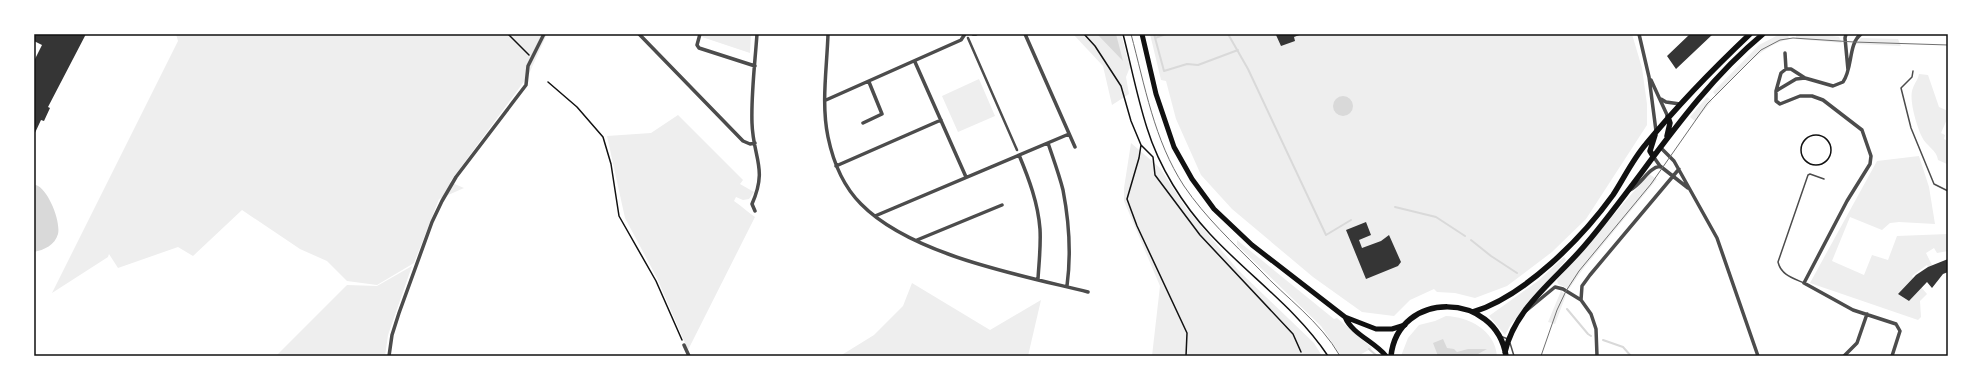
<svg xmlns="http://www.w3.org/2000/svg" width="1982" height="390" viewBox="0 0 1982 390" font-family="'PT Sans',sans-serif">
	<rect width="100%" height="100%" fill="#fff"/>
	<!-- green -->
	<path fill="#eee" d="M176,34H547L528,76L450,182L464,188L439,199L414,263L377,285L347,281L327,261L300,249L242,210L193,256L178,247L118,268L109,254L108,257L52,293L178,41Z
		M703,34H751L750,53L702,37Z
		M1073,34H1121L1130,67L1126,77L1129,94L1112,105L1103,66Z
		M1150,34H1632L1642,68L1647,104V125L1586,219L1552,252L1507,286L1475,298L1455,293L1437,292L1434,289L1410,300L1394,316L1362,312L1313,277L1232,209L1201,175L1176,119L1166,81L1161,80Z
		M1780,34H1788L1789,39C1758,47 1738,74 1716,96L1713,92L1759,45Z
		M1796,34H1819L1839,37L1842,43L1796,39Z
		M1861,38L1898,39L1901,46L1856,44Z
		M1919,74L1928,75L1939,107L1948,111V117L1941,133L1945,135L1944,139L1948,141L1947,164L1938,160C1937,150 1926,146 1922,137C1917,127 1908,98 1913,88C1915,82 1918,80 1919,74Z
		M979,79L995,116L958,132L942,96Z
		M1707,97L1712,101L1695,121L1690,117Z
		M678,115L743,180L740,184L754,192L749,199L743,200L736,197L734,201C742,206 747,212 755,217L688,350L657,278L625,218L607,136L651,133Z
		M1131,143L1160,168L1186,208L1238,270L1314,343L1322,356H1152L1160,286L1124,201V188Z
		M1919,156L1929,187L1935,224L1899,222L1890,223L1882,230L1850,217L1832,261L1864,275L1872,255L1888,260L1897,236L1948,234V251L1937,253L1934,248L1926,253L1932,265L1928,267L1927,265L1912,276L1913,278L1898,294L1909,301L1921,287L1927,294L1920,301L1921,317L1918,320L1810,283L1877,161Z
		M1649,174L1657,179L1583,269L1569,289L1558,284L1557,280Z
		M1237,240L1334,319L1337,318L1372,348L1358,356H1341L1321,326L1237,245Z
		M1564,257L1566,260L1511,324L1505,335L1489,316L1538,281Z
		M412,266L388,335L385,356H276L347,285L377,286Z
		M912,283L990,330L1041,300L1028,356H840L874,335L903,306Z
		M1561,291L1566,295L1555,324L1548,322Z
		M1446,316C1469,317 1495,330 1497,356H1401L1408,338L1419,325L1435,321Z"/>
	<!-- water -->
	<path fill="#d9d9d9" d="M1097,34H1116L1123,61Z
		M1333 106a10 10 0 1 1 20 0a10 10 0 1 1-20 0Z
		M36,185C48,189 61,221 58,234C55,245 44,250 34,252V186Z
		M1443,339L1447,348L1454,349L1457,352L1468,349H1487L1478,354L1438,356L1433,343Z"/>
	<g fill="none" stroke-linecap="round" stroke-linejoin="round">
		<!-- stream -->
		<path stroke="#d9d9d9" stroke-width="2" d="M1154,34L1164,71L1187,64L1198,65L1238,50
			M1228,34L1248,69L1326,235L1351,220
			M1155,38L1166,34
			M1395,207L1436,217L1465,236
			M1471,240L1491,256L1517,273
			M1567,309L1588,334L1591,336
			M1603,340L1623,347L1631,356
			M1369,349L1377,356"/>
	</g>
	<!-- building -->
	<path fill="#353535" d="M34,34H86L48,107L50,108L44,121L41,120L34,135V61L42,45L34,41Z
		M1279,34H1302L1294,37L1295,41L1281,46L1276,35Z
		M1690,34H1713L1676,69L1667,56Z
		M1366,222L1371,235L1359,240L1362,248L1381,241L1389,235L1401,262L1398,266L1366,279L1346,230Z
		M1948,259V272L1943,274L1932,288L1927,282L1909,301L1898,294L1916,275L1928,267Z"/>
	<g fill="none" stroke-linecap="round" stroke-linejoin="round">
		<!-- path -->
		<path stroke="#111" stroke-width="1.5" d="M508,34L529,55
			M1084,34L1095,46L1121,86L1131,121L1141,145L1153,157L1155,175L1200,235L1293,334L1301,352
			M1123,34C1131,65 1137,97 1147,128C1159,167 1183,205 1210,234C1249,276 1297,309 1328,356
			M548,82L577,107L603,137L611,164L619,216L656,281L682,340
			M1801 150a15 15 0 1 1 30 0a15 15 0 1 1-30 0Z
			M1141,145L1139,158L1127,199L1137,226L1187,333L1186,356"/>
		<!-- service -->
		<path stroke="#4c4c4c" stroke-width="1.5" d="M1913,71L1912,77L1901,88L1911,128L1934,184L1948,191
			M1804,283C1793,278 1781,275 1778,262L1808,175L1810,174L1824,179
			M1500,336L1508,339
			M1510,343L1514,356"/>
		<!-- pedestrian -->
		<path stroke="#4c4c4c" stroke-width="2.5" d="M968,38L1017,150"/>
		<!-- minor -->
		<path stroke="#4c4c4c" stroke-width="3.5" d="M639,34L743,141L750,144L755,143
			M700,34L697,45L699,48L755,66
			M828,34C827,67 821,104 828,137C833,161 843,186 861,204C911,255 1020,275 1088,292
			M973,34H976
			M1025,34L1075,147
			M1639,34L1649,77L1656,131
			M1846,34L1845,38L1848,70
			M1785,53L1786,69
			M915,62L966,177
			M1786,69H1791L1805,78L1796,79L1776,91L1781,73Z
			M1805,78L1833,86L1843,82C1853,68 1848,44 1861,34
			M1651,80L1668,117
			M1776,91V101L1780,104L1800,96H1812L1823,100L1862,130L1871,156L1870,164L1847,201L1804,283L1853,310L1896,324L1900,331L1892,356
			M1661,99L1666,102L1680,104
			M826,100L961,40L965,34
			M863,123L882,114L869,82
			M1048,143C1053,158 1059,174 1063,190C1069,221 1071,256 1067,286
			M1660,147L1674,161L1717,238L1758,356
			M1019,155C1029,179 1038,203 1040,229C1041,246 1039,262 1038,279
			M1653,156L1660,166
			M836,166L941,120
			M1630,190C1643,183 1647,169 1660,166L1688,188
			M755,211L752,204C768,168 753,158 752,123C751,94 755,63 757,34
			M875,216L1069,134
			M917,240L1002,205
			M1581,300L1582,286L1590,275L1679,169
			M1527,310L1555,287L1563,289L1581,300L1591,314L1596,329L1597,356
			M684,345L689,356
			M389,356L392,335L399,313L432,222L442,201L456,177L526,85L528,66L544,34
			M1844,356L1857,343L1867,314"/>
		<!-- secondary -->
		<path stroke="#111" stroke-width="5" d="M1142,34L1156,94L1174,147L1192,179L1214,209L1252,245L1345,317L1376,329H1392L1405,325
			M1345,317C1352,334 1375,342 1386,356"/>
		<!-- primary -->
		<path stroke="#111" stroke-width="5.5" d="M1667,136L1670,123L1668,117
			M1653,156L1650,151L1655,135
			M1473,312C1525,296 1582,238 1613,195C1624,178 1633,159 1646,144C1678,105 1713,69 1750,34
			M1505,352C1515,307 1558,278 1586,244C1645,174 1691,94 1763,34
			M1391,356C1398,290 1496,291 1506,356"/>
		<!-- tram -->
		<path stroke="#707070" stroke-width="1" d="M1131,34C1145,86 1154,140 1184,186C1205,217 1233,243 1259,269C1286,298 1320,321 1340,356
			M1541,356L1557,310L1566,291L1579,271L1651,184L1707,104L1761,50L1780,40L1793,38L1854,42L1948,45"/>
	</g>
	<!-- border -->
	<rect width="1982" height="390" fill="none" stroke="#ffffff" stroke-width="70"/>
	<rect x="35" y="35" width="1912" height="320" fill="none" stroke="#111" stroke-width="1.5"/>
</svg>
